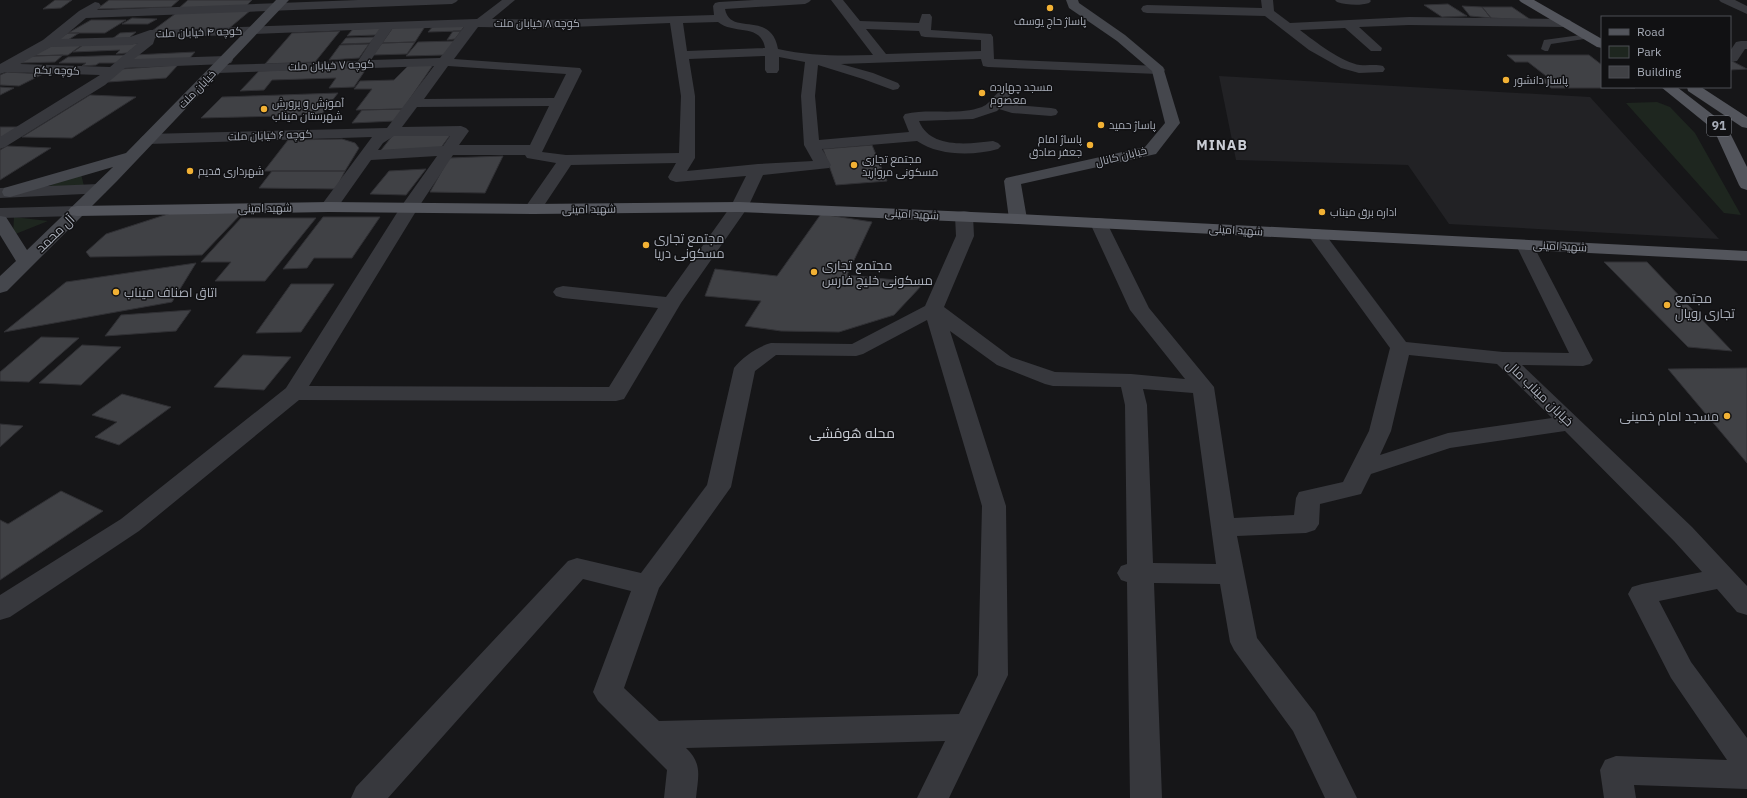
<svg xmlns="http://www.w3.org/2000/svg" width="1747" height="798" viewBox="0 0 1747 798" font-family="'IBM Plex Sans',Cairo,sans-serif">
	<rect width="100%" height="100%" fill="#161618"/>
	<!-- built -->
	<path fill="#222225" d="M1219,76L1590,97L1719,239L1449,224L1408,165L1236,160Z"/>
	<!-- green -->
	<path fill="#1e261f" d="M1657,102L1670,107L1695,133L1741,215L1724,213L1626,103Z
		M81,174L84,186L41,189Z
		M14,217L48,221L13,235Z"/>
	<!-- building -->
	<path fill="#404145" stroke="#303034" d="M55,0H72L61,8L43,9Z
		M109,0H179L171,7L97,9Z
		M188,0H252L246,6L179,8Z
		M1448,4L1467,16L1442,17L1424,5Z
		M1462,6L1482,7L1491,18L1470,16Z
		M1482,7H1512L1531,20L1491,18Z
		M251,10L227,30L152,31L179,11Z
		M132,18L157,19L148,24H122Z
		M91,20H126L105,33H68Z
		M466,24L461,31L428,32L434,25Z
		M426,25L415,42L382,43L394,26Z
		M381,28L376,35L347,36L353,29Z
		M340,31L315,62L265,64L292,33Z
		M453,31H461L455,39L447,40Z
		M136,32L129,38L112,39L120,33Z
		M68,33H79L68,40H56Z
		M375,37L370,43L341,44L346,38Z
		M455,41L445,55L406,56L418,42Z
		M415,42L407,54L373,55L382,43Z
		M140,43L127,53L116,54L120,50L73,52L83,45Z
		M369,44L359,58L329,60L340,45Z
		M82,45L68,55L32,56L51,46Z
		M195,52L189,59L127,62L134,55Z
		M63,55L55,62L20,63L32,56Z
		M126,55L116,63H99L96,65L82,66L86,63H59L68,57Z
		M1507,55H1589L1602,65V87L1635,88H1551L1540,79H1550L1528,62H1515Z
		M1730,61H1732L1747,69L1730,70Z
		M178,65L166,78L108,82L121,69Z
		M409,65H433L403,109L356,110L372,89H354L360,81L394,80Z
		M368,66L354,87L329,88L336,78L272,80L264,90L240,91L259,71Z
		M7,72L43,74L19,86L0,85V75Z
		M0,87L14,88L0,95Z
		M338,93L321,115L201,118L222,97Z
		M90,95L136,97L72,138L22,137Z
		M403,109L395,121L352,123L362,110Z
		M0,127H20L0,139Z
		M451,134L440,149L378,154L393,135Z
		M342,139L355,143L359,148L345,171H264L288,140Z
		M872,145L887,181L836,185L823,149Z
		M7,146L51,148L0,180V150Z
		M503,156L485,193L430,192L449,158Z
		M426,169L406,195L370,194L389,171Z
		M272,171H345L336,189L259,188Z
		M171,213H242L202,255L90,257L86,252L106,234Z
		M821,214L872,222L847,275L924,283L894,315L839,332L781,331L745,326L761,301L705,296L715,269L777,276Z
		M323,217H380L352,258H314L307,268L283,269Z
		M241,218H316L265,281H215L231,262H201Z
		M1604,262H1647L1732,351L1688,347Z
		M196,263L172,302L4,332L66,282Z
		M291,284H334L301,332L256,333Z
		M191,310L176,331L105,336L121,315Z
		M41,337L79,338L29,382L0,381V372Z
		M82,345L121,347L81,385L39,383Z
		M243,355L291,357L264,390L214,387Z
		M1747,368V463L1668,369Z
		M122,394L171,407L119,445L95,437L117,422L92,415Z
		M0,424L23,426L0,447Z
		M61,491L103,511L0,580V520L8,524Z"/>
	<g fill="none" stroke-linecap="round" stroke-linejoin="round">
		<!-- lane -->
		<path fill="#37383d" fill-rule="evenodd" d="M1588,34L1592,36L1591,38L1551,44L1548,51H1545L1541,49L1544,40Z"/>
		<!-- street -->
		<path fill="#37383d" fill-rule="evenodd" d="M358,0H458L456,2L452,4L86,18L61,39L130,37L150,30L477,19L502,0H515L492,19L547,20L714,15L713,6L715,3L719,2L754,0H811L809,2L805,4L725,9C730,37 771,9 778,49C810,56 840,56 873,55L831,0H843L860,21L919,23L922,14H930L932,17L931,30L991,34L993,37L994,59L1158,66L1163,67L1165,70L1163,73L1158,74L988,67L983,66L981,59L841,64L873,73L898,83L900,86L898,89L893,90L863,79L818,65L815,96L819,140L909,132L903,117L905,114C930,108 957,116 982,107C993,103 995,88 1009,91L1011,94L1006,101L1015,105L1051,108L1056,109L1058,112L1056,115L1051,116L1012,113L999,109L997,111L973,119L919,121C930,149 968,144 993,141L998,143L1001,146L998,149C973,156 939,156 917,141L822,149L831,165L829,168L763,175L748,207L681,303L624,399L616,401L299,400L139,531L10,617L0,620V595L121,519L286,388L400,208L437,156L371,160L335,211L329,212L323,211L320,207L372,137L148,144L143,142L140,139L143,136L148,134L387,128L434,66L217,73L212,72L210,69L212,66L217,65L358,61L379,29L155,38L153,44L134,59L226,56L231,57L233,60L231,63L226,64L125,68L105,85L5,147L0,149V137L100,75L6,72L0,74V64L43,40L79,11L95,2L99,3L101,6L97,10ZM718,22C734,35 761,23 765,48L687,51L683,23ZM670,23L681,96L679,153L566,155L542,152L582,71L580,68L454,59L478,27L547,28ZM464,27L440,58L371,60L392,29ZM866,29L919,31L921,36L925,37L981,40V51L886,54ZM138,43L110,67L20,64L51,47L132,45ZM765,56V70L767,73H777L779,70V57L805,62L801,96L804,145L813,161L758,164L687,171L695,158V96L689,59ZM448,66L566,74L554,98L424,99ZM549,106L530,145H459L469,131L466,128L461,126L402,127L417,107ZM394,136H450L443,146L378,150L383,143ZM453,155H525L527,158L556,163L524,209L527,213L533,214L539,213L571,165L676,163L668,177L670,180L676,182L746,176L731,206L666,297L563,286L556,288L553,292L556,296L563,298L658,308L609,387L309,386L418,208Z
			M1261,0H1273L1274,11L1290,23L1409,17L1566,19L1570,20L1572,23L1570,26L1566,27L1409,25L1359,27L1382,48L1381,51H1371L1345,28L1300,30C1314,41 1343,63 1360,65C1368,66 1375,64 1383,66L1385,69L1383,72L1359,73L1341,68L1309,50L1265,16L1147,13L1143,12L1141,9L1143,6L1147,5L1262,8Z
			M1335,0H1370L1371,1L1369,3C1360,6 1346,5 1337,2Z
			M1719,0H1735L1747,6V14L1721,2Z
			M1741,41H1747V49H1745L1737,61L1730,62V51L1736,42Z
			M99,184L105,185L107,189L105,193L0,198V188Z
			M77,206L83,207L86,211L83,215L77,216L0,218V208Z
			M964,211L970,212L973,216L974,236L944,307L1011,357L1055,372L1131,374L1185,379L1130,310L1090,223L1093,219L1099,218L1105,219L1149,308L1214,387L1234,518L1294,515L1296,498L1299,492L1343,482L1369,431L1390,348L1307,234L1310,230L1316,229L1322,230L1406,342L1503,352L1569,353L1516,245L1519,241L1525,240L1531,241L1593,360L1590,364L1583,366L1522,365L1692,527L1747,586V615L1737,612L1717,589L1659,601L1691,662L1747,738V789L1634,785L1636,798H1604L1600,770L1605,760L1616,756L1727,760L1671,678L1628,594L1632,587L1642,584L1702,572L1674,541L1565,431L1450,448L1371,474L1361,494L1320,504L1319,524L1315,530L1306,533L1237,536L1257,638L1315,713L1357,798H1325L1293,731L1234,650L1230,642L1220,584L1154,583L1162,798H1130L1127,582L1121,580L1117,573L1121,566L1127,564L1125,405L1121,387L1053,386L1045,384L997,365L950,331L1006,506L1008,675L949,798H917L945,741L686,748C703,764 698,777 696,798H664L667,770L598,701L593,692L631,591L583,579L388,798H351L356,787L568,561L577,558L641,573L707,485L734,368C742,357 759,346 771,343L852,344L925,306L956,236L955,216L958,212ZM927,320L982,506L978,675L959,714L659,721L624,688L659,588L731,487L755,371L776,355L856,356L863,354ZM1409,355L1497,364L1552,418L1448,433L1380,455L1391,431ZM1143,389L1193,393L1216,564L1153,563L1147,405Z"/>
		<!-- secondary -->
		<path fill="#45474d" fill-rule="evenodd" d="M276,0H289L117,181L7,291L0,293V276L16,261L0,235V216L6,217L27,250L113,167L10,197L4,196L2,192L4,188L126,153Z
			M1066,0H1078L1079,3L1125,35L1163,67L1180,123L1156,154L1021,184L1027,219L1024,223L1018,224L1012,223L1009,219L1004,181L1006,178L1145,147L1165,123L1152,71L1117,41L1069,8Z"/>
		<!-- primary -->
		<path fill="#53555c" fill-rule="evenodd" d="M1519,0H1534L1602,39V48L1597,47L1521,2Z
			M1661,87H1677L1726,125L1747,167V190L1741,188L1739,185L1714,130Z
			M1687,87H1701L1747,117V128L1742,127L1688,91Z
			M329,202L533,204L739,202L1018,214L1747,251V261L1018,224L739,212L533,214L329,212L77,216L71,215L68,211L71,207L77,206Z"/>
	</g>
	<!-- markers -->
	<g fill="#f2b134" stroke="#111113" stroke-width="1.5">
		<circle cx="1050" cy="8" r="4"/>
		<circle cx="1506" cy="80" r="4"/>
		<circle cx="982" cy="93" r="4"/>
		<circle cx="264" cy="109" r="4"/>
		<circle cx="1101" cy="125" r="4"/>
		<circle cx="1090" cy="145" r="4"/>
		<circle cx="854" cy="165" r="4"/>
		<circle cx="190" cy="171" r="4"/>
		<circle cx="1322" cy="212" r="4"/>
		<circle cx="646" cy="245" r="4"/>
		<circle cx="814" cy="272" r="4"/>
		<circle cx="116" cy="292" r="4"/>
		<circle cx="1667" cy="305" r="4"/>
		<circle cx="1727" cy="416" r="4"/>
	</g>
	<g text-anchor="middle" stroke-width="3" stroke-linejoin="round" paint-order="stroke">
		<!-- far-poi labels -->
		<g font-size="11" fill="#a8adb8" stroke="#111113" text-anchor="start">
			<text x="1050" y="25" text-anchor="middle">پاساژ حاج یوسف</text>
			<text x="1514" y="84">پاساژ دانشور</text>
			<text x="990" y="91">مسجد چهارده<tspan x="990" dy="13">معصوم</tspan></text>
			<text x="272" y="107">آموزش و پرورش<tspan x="272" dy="13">شهرستان میناب</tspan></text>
			<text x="1109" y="129">پاساژ حمید</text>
			<text x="1082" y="143" text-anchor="end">پاساژ امام<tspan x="1082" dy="13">جعفر صادق</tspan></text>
			<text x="862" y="163">مجتمع تجاری<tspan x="862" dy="13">مسکونی مروارید</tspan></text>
			<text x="198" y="175">شهرداری قدیم</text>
			<text x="1330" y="216">اداره برق میناب</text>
		</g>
		<!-- far-street labels -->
		<g font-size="11" fill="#a8adb8" stroke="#111113">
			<text x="537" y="27">کوچه ۸ خیابان ملت</text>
			<text transform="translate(199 32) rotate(-2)" y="4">کوچه ۴ خیابان ملت</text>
			<text transform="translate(331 65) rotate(-2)" y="4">کوچه ۷ خیابان ملت</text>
			<text transform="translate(57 70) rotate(2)" y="4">کوچه یکم</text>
			<text transform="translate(197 89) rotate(-46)" y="4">خیابان ملت</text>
			<text transform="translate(270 135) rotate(-2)" y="4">کوچه ۶ خیابان ملت</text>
			<text transform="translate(1121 156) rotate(-14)" y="4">خیابان کانال</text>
			<text transform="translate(265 208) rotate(-1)" y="4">شهید امینی</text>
			<text transform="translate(589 209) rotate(-1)" y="4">شهید امینی</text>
			<text transform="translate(912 214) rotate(3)" y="4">شهید امینی</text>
			<text transform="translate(1236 230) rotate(3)" y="4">شهید امینی</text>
			<text transform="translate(1560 246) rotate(3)" y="4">شهید امینی</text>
		</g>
		<!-- shield labels -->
		<rect fill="#111113" stroke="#7b7e86" stroke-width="1" x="1707" y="116" width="24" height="20" rx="3"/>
		<g font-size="12" font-weight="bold" fill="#a8adb8">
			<text x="1719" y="130">91</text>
		</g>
		<!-- street labels -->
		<g font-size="13" fill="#a8adb8" stroke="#111113">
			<text transform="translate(55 233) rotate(-44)" y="5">آل محمد</text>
			<text transform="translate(1540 393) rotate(44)" y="5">خیابان میناب مال</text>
		</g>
		<!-- poi labels -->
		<g font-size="13" fill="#a8adb8" stroke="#111113" text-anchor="start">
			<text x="654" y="243">مجتمع تجاری<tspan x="654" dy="15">مسکونی دریا</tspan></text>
			<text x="822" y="270">مجتمع تجاری<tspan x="822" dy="15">مسکونی خلیج فارس</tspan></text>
			<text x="124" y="297">اتاق اصناف میناب</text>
			<text x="1675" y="303">مجتمع<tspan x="1675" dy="15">تجاری رویال</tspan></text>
			<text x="1719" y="421" text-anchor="end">مسجد امام خمینی</text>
		</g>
		<!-- far-district labels -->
		<g font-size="14" font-weight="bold" letter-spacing="1" fill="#c9ccd4" stroke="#111113">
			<text x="1222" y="150">MINAB</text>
		</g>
		<!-- neighbourhood labels -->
		<g font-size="14" fill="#c9ccd4" stroke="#111113">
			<text x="852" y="438">محله هُومُشی</text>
		</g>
	</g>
	<!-- legend -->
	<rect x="1601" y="16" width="130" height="72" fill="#111113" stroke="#4d4f55"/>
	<rect x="1609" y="29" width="20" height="6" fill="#53555c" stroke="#4d4f55"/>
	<text x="1637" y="36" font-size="12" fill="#a8adb8">Road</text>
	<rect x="1609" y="46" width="20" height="12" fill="#1e261f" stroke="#4d4f55"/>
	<text x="1637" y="56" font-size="12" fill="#a8adb8">Park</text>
	<rect x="1609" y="66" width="20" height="12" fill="#404145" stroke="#4d4f55"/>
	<text x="1637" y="76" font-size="12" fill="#a8adb8">Building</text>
</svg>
